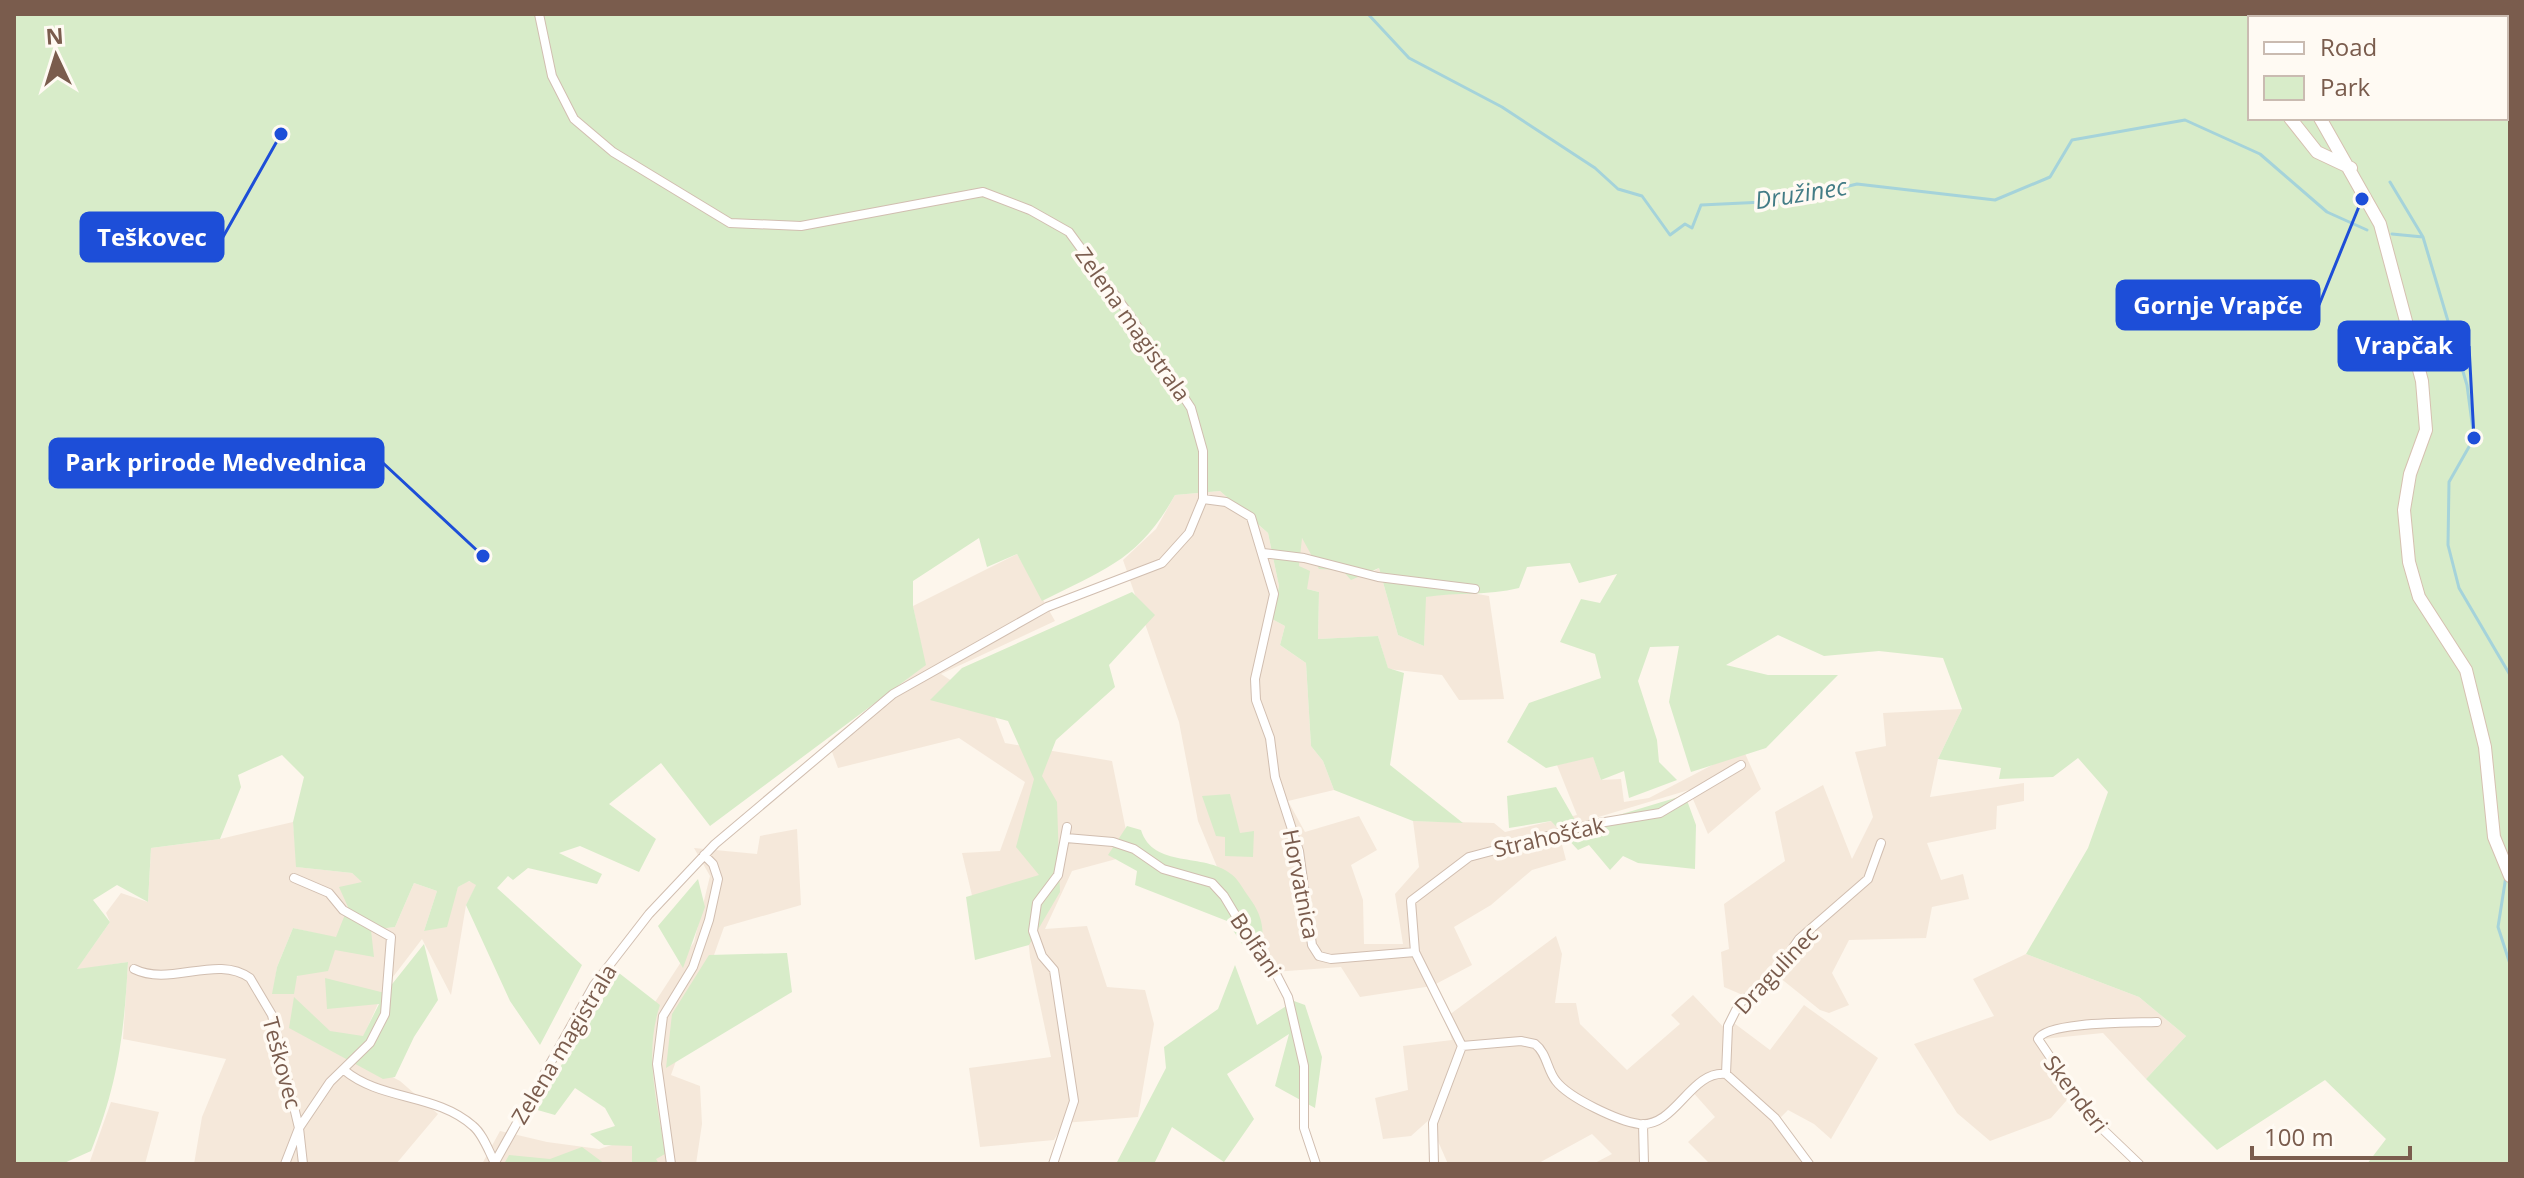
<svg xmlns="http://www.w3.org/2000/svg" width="2524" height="1178" viewBox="0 0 2524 1178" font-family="'Open Sans',sans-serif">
	<rect width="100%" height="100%" fill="#fdf6ec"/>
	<!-- residential -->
	<path fill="#f5e8da" d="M1220,491L1268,533L1279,586L1272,619L1285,626L1280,645L1306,663L1311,746L1323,761L1334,790L1288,801L1305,832L1359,816L1377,850L1351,865L1363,900L1364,944H1403L1395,894L1419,867L1413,821L1494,823L1505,832L1577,815L1557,765L1593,756L1601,780L1621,779L1624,802L1649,798L1743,749L1761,789L1708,834L1689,790L1585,821L1559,833L1566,860L1532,870L1491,905L1454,927L1472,965L1432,986L1360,997L1341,967L1261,973L1198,821L1179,722L1123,560L1156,529L1175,495Z
		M1301,537L1342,570L1364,577L1379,568L1398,635L1424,646L1425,597L1460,591L1489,596L1504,699L1459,700L1442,675L1388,669L1378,636L1318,639L1319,592L1307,589L1299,566Z
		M1017,554L1055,621L941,674L991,706L1005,743L1112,761L1131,855L1072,871L1045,929L1087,926L1107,987L1145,990L1154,1024L1138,1117L1064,1123L1054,1140L980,1147L969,1068L1051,1057L1030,957L1023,887L974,904L962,853L1000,851L1025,782L959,738L838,768L828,741L925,665L913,606Z
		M1962,709L1938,759L1930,797L2024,783V801L1997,806L1996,829L1927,843L1941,880L1963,874L1969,899L1932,907L1926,938L1849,940L1832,973L1849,1005L1829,1013L1820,1010L1774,973L1745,996L1724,987L1721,952L1729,949L1724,904L1785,861L1775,812L1823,785L1852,859L1873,817L1855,752L1886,746L1883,713Z
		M293,822L297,867L352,873L363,882L336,938L293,928L277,967L273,994L335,949L371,930L395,927L414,883L437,891L424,931L453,902L458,887L468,881L477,884L466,905L451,995L422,939L386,986L354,1057L400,1081L438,1114L396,1164H194L202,1117L226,1059L123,1039L128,962L76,970L110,922L106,913L121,893L148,902L151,848L220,839Z
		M797,829L801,905L724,927L671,1075L700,1086L702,1124L696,1164H482L500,1131L547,1142L599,1149L628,1140L646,1016L694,942L710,876L694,848L757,854L760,836Z
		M1556,936L1562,954L1555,1003H1576L1580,1024L1627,1070L1680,1024L1671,1015L1693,995L1730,1034L1734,1023L1770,1050L1804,1005L1878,1058L1831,1139L1814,1124L1788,1110L1775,1123L1805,1164H1710L1688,1142L1715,1117L1690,1089L1653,1120L1639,1121L1641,1164H1593L1612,1154L1592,1134L1537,1164H1448L1437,1139V1118L1430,1119L1411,1136L1383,1139L1375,1098L1408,1090L1403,1046L1452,1040L1445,1018Z
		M2026,954L2139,997L2186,1036L2146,1079L2103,1033L2043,1039L2074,1092L2051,1118L1990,1141L1957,1113L1914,1044L1994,1016L1973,979Z
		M111,1102L159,1112L145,1164H89Z"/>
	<!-- green -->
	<path fill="#d8ecc9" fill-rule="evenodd" d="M14,14H2510V1164H2367L2386,1139L2325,1080L2217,1150L2146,1079L2186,1036L2139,997L2026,954L2088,848L2108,792L2078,758L2053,777L1999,779L2001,768L1938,759L1962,709L1943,658L1879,651L1824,656L1778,635L1726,665L1768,675H1838L1766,748L1691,772L1669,702L1679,646L1650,647L1638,681L1657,740L1659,762L1677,780L1629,798L1624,771L1601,780L1593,757L1546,768L1507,742L1529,703L1601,678L1595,654L1560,642L1581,599L1600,603L1617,574L1579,583L1570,563L1527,567L1519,588C1487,596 1458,592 1426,597L1424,646L1398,635L1379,568L1351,580L1342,570L1319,569L1302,538L1299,566L1310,571L1307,589L1319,592L1318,639L1378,636L1388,668L1404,673L1390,765L1463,823L1413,821L1334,790L1323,761L1311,746L1306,663L1280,645L1285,626L1272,619L1279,586L1268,533L1220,491L1175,495C1139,560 1105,569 1042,601L1017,554L987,567L979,538L913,581V606L926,665L710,826L661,763L609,804L656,839L639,872L580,846L559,853L602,874L597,884L528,868L513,880L508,876L497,888L582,965L540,1045L510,1001L466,905L476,885L469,881L458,887L447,927L424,931L437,891L414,883L395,927L371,930L374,957L335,950L328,971L297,976L294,994H272L277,967L293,928L336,937L348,907L339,887L362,882L352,873L296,867L293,822L304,777L282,755L238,775L241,787L220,839L151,848L148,902L117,885L93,900L110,922L77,969L128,962C124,1034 118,1084 91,1151L62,1164H14ZM2250,18H2506V118H2250Z
		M1132,592L1155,615L1109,665L1115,687L1056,740L1042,776L1057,802L1060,892L1029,945L975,960L966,897L1039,875L1016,847L1034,779L1008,721L930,700L962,668Z
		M1556,787L1579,827L1685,795L1696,825L1695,869L1638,863L1623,856L1610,870L1589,845L1578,850L1551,821L1509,828L1507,796Z
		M1230,794L1240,833L1254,831L1253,857L1225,856V837L1216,836L1202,796Z
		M1127,826L1141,830C1153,869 1204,852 1231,874C1237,878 1242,887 1246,893C1260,912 1263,920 1263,944L1248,953L1227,921L1135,885L1137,871L1108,855Z
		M698,879L705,907L683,968L658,926Z
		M424,944L438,1000L414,1037L395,1077L383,1079L289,1028L294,997L330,1031L363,1036L379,1004L327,1009L325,978L385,993Z
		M787,953L792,992L666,1068L672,1014L709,955Z
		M1235,965L1257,1025L1294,1001L1305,1005L1322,1057L1315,1108L1275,1086L1289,1034L1227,1074L1254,1119L1224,1162L1172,1127L1154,1164H1116L1166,1068L1164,1047L1218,1009Z
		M619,973L660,1005C643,1056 658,1103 665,1154L656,1159L659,1164H632V1146L604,1145L590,1134L615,1126L605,1108L575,1088L555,1115L534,1109Z
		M582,1147L605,1164H504L509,1155L550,1159Z"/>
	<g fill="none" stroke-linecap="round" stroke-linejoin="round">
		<!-- stream -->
		<path stroke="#a5d3da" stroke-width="3" d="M1368,14L1409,58L1502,107L1595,168L1618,189L1642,196L1670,235L1685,224L1692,228L1701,205L1787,201L1857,184L1995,200L2050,177L2072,140L2185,120L2260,154L2327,212L2367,230
			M2390,182L2423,237L2467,385L2474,438L2449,482L2448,545L2459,588L2510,675
			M2392,234L2423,237
			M2506,876L2498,927L2510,964"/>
		<defs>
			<path id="street" d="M1203,499L1226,502L1251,517L1274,594L1255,679L1256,700L1270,738L1275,777L1299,851L1312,945L1319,956L1331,959L1415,952
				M1263,553L1304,558L1378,577L1475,589
				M1741,765L1660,813L1593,824L1469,857L1411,901L1415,952L1462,1046L1521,1041L1535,1044C1547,1053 1547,1070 1556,1081C1569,1098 1618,1121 1639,1124C1676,1128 1690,1070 1726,1074L1775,1118L1809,1164
				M1066,838L1113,842L1134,849L1163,869L1212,883L1224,896L1248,936L1273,968L1288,997L1304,1066V1128L1316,1164
				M294,878L329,893L343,910L391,937L385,1014L370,1043L330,1082L299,1128L303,1164
				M134,969C170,987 217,954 250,978L272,1015L299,1128L285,1164
				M344,1070C381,1101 436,1093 473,1126C483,1134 489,1152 495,1163
				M1726,1074L1728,1026L1739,1004L1773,976L1799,939L1868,879L1881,843
				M1643,1124L1644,1164
				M494,1164L594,985L649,914L715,844L893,694L1047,607L1162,563L1189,533L1203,499V451L1191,408L1131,317L1069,232L1030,210L983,192L801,226L730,223L613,152L574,119L552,76L539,14
				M671,1164L657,1064L663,1016L693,967L709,920L718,879L713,864L704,855
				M1053,1164L1074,1101L1054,970L1042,956L1033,931L1037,903L1058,875L1067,827
				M1434,1164L1433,1123L1462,1046
				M2139,1164L2092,1119L2038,1039C2047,1021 2135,1023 2157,1022"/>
			<path id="secondary" d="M2290,118L2317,152L2351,168
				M2320,118L2380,224L2422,381L2426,430L2410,474L2404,510L2409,562L2419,597L2466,670L2485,747L2494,837L2510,876"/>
		</defs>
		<!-- street casing -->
		<use href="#street" stroke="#d1beb0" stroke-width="10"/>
		<!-- secondary casing -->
		<use href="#secondary" stroke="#d6c0b0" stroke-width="14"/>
		<!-- street -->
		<use href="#street" stroke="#fff" stroke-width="8"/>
		<!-- secondary -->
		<use href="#secondary" stroke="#fff" stroke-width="12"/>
	</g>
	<g text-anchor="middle" stroke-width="7" stroke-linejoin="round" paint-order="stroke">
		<!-- street labels -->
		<g font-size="22" fill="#7a5c4d" stroke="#fffaf3">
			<text transform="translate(1133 324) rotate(55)" y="8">Zelena magistrala</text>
			<text transform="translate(1549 837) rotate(-13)" y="8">Strahoščak</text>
			<text transform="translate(1301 884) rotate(79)" y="8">Horvatnica</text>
			<text transform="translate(1256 945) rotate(56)" y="8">Bolfani</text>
			<text transform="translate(1776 970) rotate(-47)" y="8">Dragulinec</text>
			<text transform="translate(564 1044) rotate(-59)" y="8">Zelena magistrala</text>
			<text transform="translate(282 1063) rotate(75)" y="8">Teškovec</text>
			<text transform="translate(2076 1094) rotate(53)" y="8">Skenderi</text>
		</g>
		<!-- water labels -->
		<g font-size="24" font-style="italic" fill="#437c86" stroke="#fffaf3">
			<text transform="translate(1801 194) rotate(-9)" y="8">Družinec</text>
		</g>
	</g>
	<!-- callouts -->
	<path fill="none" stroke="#1d4ed8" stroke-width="3" d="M281 134L223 237M2362 199L2319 305M2474 438L2469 346M483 556L383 463"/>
	<g fill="#1d4ed8" stroke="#fffaf3" stroke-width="3">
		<circle cx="281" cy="134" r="8"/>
		<circle cx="2362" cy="199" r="8"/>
		<circle cx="2474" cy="438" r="8"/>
		<circle cx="483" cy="556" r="8"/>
	</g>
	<g fill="#1d4ed8" stroke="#1d4ed8" stroke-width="3">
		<rect x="81" y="213" width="142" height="48" rx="8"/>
		<rect x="2117" y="281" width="202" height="48" rx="8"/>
		<rect x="2339" y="322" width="130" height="48" rx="8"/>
		<rect x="50" y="439" width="333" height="48" rx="8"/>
	</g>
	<g font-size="24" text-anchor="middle" font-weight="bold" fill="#fff">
		<text x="152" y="246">Teškovec</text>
		<text x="2218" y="314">Gornje Vrapče</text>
		<text x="2404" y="354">Vrapčak</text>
		<text x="216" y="471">Park prirode Medvednica</text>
	</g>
	<!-- border -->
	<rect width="2524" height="1178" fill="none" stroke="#7a5c4d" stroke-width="32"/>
	<!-- legend -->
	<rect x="2248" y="16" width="260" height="104" fill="#fffaf3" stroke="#cabbb1" stroke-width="2"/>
	<rect x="2264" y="42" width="40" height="12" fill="#ffffff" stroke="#cabbb1" stroke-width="2"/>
	<text x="2320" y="56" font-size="24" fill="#7a5c4d">Road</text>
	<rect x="2264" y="76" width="40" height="24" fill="#d8ecc9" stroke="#cabbb1" stroke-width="2"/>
	<text x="2320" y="96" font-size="24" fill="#7a5c4d">Park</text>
	<!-- north arrow -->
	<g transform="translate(56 56) rotate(356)" stroke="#fffaf3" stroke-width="6" paint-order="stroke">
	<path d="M0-6L14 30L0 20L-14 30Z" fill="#7a5c4d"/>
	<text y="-12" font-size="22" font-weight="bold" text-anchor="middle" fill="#7a5c4d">N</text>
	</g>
	<!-- scale -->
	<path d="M2252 1146v12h158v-12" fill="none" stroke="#7a5c4d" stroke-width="4"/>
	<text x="2264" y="1146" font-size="24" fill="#7a5c4d" stroke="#fffaf3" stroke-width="6" paint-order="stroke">100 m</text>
</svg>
